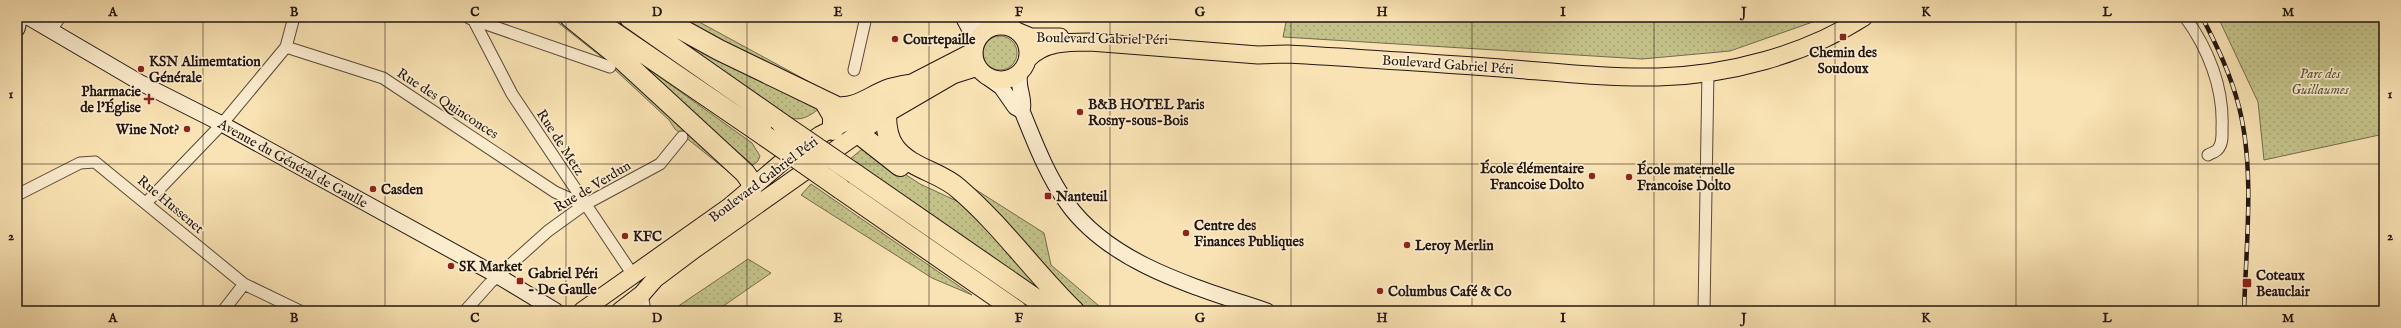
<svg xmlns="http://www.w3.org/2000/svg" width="2401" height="328" viewBox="0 0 2401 328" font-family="'IM FELL English',serif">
	<defs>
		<pattern id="grass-dots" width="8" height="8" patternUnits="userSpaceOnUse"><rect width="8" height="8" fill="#c3c289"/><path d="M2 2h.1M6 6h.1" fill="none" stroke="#a7a675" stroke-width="1.8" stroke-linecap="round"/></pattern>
	</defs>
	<rect width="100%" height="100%" fill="#f9e2b3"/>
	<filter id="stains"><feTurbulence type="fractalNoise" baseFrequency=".005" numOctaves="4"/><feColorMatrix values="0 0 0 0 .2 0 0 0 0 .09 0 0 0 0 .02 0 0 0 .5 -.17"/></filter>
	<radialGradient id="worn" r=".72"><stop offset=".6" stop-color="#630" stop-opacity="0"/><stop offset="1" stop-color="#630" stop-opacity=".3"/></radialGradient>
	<!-- grass -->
	<path fill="url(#grass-dots)" stroke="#726c4e" d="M551,17H559L588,41L739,180L675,129L669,120L599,55Z
		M669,17H690L826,91Z
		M1287,17H1827L1730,51L1642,59L1283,37Z
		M2218,17H2384V134L2264,160L2258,102Z
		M664,27L819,109C809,116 801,122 789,117L662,31Z
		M983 53a17 17 0 1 1 34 0a17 17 0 1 1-34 0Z
		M629,55L752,143L760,156L758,161L753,165L631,60Z
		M867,145L894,167L920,184L961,203L986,220L1055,304L850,159Z
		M811,184L972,295L932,278L801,195Z
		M970,186L1044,233L1051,265L1105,311L1083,310Z
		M748,259L771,273L716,311H680L677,307Z"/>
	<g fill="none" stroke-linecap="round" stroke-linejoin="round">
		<defs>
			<path id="street" d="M2185,17C2208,48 2224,88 2222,128C2222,135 2223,143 2218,149C2216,152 2211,153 2208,155
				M469,18L610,67
				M473,19L512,94L633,275
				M51,30L60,17
				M286,47L383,78L555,192L584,205
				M854,70L866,17
				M17,195L80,163L95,162L244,284L300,311
				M146,203L222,124L286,47L294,17
				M642,294L645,311
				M223,311L244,284
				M465,311L490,283L548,231L584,205L660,164L682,137
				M1704,311L1708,71"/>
			<path id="secondary" d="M28,17L139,82L222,124L498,276L556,311
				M963,17L976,41
				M974,17L994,27
				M17,29L20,17
				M1020,73C1016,87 1026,98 1022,111
				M987,77L1001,87L1015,107L1022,111C1035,143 1047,175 1067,203C1111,265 1199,288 1267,311"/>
			<path id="primary" d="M974 53a27 27 0 1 1 54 0a27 27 0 1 1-54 0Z
				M1019,32L1031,37H1060
				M1027,60C1043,42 1067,42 1090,42L1258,55L1287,54C1359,58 1430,63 1501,68C1553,72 1606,78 1658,77C1728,75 1805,55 1864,17
				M582,311L729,207L788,157L820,135L860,115L908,85L974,51
				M620,311L642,294L655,279L695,249L886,114L953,75L978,67"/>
			<path id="highway" d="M570,17L617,55L745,173L752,183L751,190
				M591,17L765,136
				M629,17L782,124
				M659,17L719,50L837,107C858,109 870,96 890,89C896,87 902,86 908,85
				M826,104L833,116V130
				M886,114C886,126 887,138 895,148C911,169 941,172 959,189C1002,226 1034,272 1074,311
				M858,133L900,166
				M855,174L1053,311
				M841,189L1017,311"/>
		</defs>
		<!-- street casing -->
		<use href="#street" stroke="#584a3a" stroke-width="13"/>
		<!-- secondary casing -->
		<use href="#secondary" stroke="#221712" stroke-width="17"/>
		<!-- primary casing -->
		<use href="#primary" stroke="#221712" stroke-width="19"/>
		<!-- highway casing -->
		<use href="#highway" stroke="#221712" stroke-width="22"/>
		<!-- street -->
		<use href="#street" stroke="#fbecce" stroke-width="11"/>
		<!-- secondary -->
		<use href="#secondary" stroke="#fbecce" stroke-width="15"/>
		<!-- primary -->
		<use href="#primary" stroke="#f9e2b3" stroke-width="17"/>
		<!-- highway -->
		<use href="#highway" stroke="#f9e2b3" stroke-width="20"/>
		<defs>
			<path id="rail" d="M2202,17C2217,46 2231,75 2239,107C2255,169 2246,247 2244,311"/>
		</defs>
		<!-- rail casing -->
		<use href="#rail" stroke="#221712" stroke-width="4.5"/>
		<!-- rail -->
		<use href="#rail" stroke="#fbecce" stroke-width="3" stroke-dasharray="9" stroke-linecap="butt"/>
		<defs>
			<path id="highway-bridge" d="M782,124L855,174
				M765,136L841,189"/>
		</defs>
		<!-- highway-bridge casing -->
		<use href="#highway-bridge" stroke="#221712" stroke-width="22" stroke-linecap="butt"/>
		<!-- highway-bridge -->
		<use href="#highway-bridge" stroke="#f9e2b3" stroke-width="20"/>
	</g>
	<!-- grid -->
	<path fill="none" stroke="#221712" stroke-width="1" stroke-opacity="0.55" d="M203,17V311M385,17V311M566,17V311M747,17V311M929,17V311M1110,17V311M1291,17V311M1472,17V311M1654,17V311M1835,17V311M2016,17V311M2198,17V311M17,164H2384"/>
	<!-- markers -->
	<g fill="#8f2418" stroke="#fbecce" stroke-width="1.5">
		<rect x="1839" y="33" width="8" height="8" rx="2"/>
		<circle cx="895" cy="39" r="4"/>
		<circle cx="141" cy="69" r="4"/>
		<path d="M147 93h4v4h4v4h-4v4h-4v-4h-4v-4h4z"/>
		<circle cx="1080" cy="112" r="4"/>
		<circle cx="187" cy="129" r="4"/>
		<circle cx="1592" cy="176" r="4"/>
		<circle cx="1629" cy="177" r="4"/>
		<circle cx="373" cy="189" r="4"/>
		<rect x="1044" y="192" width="8" height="8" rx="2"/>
		<circle cx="1186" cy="233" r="4"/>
		<circle cx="625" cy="236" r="4"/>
		<circle cx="1407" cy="245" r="4"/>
		<circle cx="451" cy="266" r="4"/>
		<rect x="516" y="277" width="8" height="8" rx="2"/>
		<rect x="2242" y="278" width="10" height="10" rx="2"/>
		<circle cx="1380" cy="291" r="4"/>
	</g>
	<g text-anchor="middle" stroke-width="3.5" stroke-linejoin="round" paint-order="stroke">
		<!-- street labels -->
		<g font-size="14" fill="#221712" stroke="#fbecce">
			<text transform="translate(1102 38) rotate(1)" y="5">Boulevard Gabriel Péri</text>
			<text transform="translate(1448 64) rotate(4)" y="5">Boulevard Gabriel Péri</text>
			<text transform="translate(448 103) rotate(33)" y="5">Rue des Quinconces</text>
			<text transform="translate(561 142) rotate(57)" y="5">Rue de Metz</text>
			<text transform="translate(293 163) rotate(29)" y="5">Avenue du Général de Gaulle</text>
			<text transform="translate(763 179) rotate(-37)" y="5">Boulevard Gabriel Péri</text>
			<text transform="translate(592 186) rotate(-31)" y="5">Rue de Verdun</text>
			<text transform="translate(171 204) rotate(40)" y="5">Rue Hussenet</text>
		</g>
		<!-- poi labels -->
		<g font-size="14" font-weight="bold" fill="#221712" stroke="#fbecce" text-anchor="start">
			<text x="903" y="44">Courtepaille</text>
			<text x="1843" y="57" text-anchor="middle">Chemin des<tspan x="1843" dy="16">Soudoux</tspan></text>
			<text x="149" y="66">KSN Alimemtation<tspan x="149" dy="16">Générale</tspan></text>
			<text x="141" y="96" text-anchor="end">Pharmacie<tspan x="141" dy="16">de l'Église</tspan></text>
			<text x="1088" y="109">B&amp;B HOTEL Paris<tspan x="1088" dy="16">Rosny-sous-Bois</tspan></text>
			<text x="179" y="134" text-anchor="end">Wine Not?</text>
			<text x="1584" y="173" text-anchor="end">École élémentaire<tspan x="1584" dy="16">Francoise Dolto</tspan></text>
			<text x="1637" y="174">École maternelle<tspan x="1637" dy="16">Francoise Dolto</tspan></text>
			<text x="381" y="194">Casden</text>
			<text x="1056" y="201">Nanteuil</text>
			<text x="1194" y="230">Centre des<tspan x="1194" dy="16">Finances Publiques</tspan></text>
			<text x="633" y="241">KFC</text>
			<text x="1415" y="250">Leroy Merlin</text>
			<text x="459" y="271">SK Market</text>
			<text x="528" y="278">Gabriel Péri<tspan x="528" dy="16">- De Gaulle</tspan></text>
			<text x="2256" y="280">Coteaux<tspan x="2256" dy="16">Beauclair</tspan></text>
			<text x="1388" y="296">Columbus Café &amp; Co</text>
		</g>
		<!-- park labels -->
		<g font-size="14" font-style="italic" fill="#5a533c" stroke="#fbecce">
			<text x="2320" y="78">Parc des<tspan x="2320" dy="16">Guillaumes</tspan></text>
		</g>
	</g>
	<!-- margin -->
	<rect width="2401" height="328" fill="none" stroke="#f9e2b3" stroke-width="44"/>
	<rect x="22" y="22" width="2357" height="284" fill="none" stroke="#221712" stroke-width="1.5"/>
	<g font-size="13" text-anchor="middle" font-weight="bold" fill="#221712">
		<text x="113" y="16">A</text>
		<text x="294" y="16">B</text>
		<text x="475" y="16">C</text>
		<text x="657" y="16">D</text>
		<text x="838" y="16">E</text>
		<text x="1019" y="16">F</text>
		<text x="1200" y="16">G</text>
		<text x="1382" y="16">H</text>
		<text x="1563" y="16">I</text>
		<text x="1744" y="16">J</text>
		<text x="1926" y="16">K</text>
		<text x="2107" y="16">L</text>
		<text x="2288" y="16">M</text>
		<text x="11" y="98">1</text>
		<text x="2390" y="98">1</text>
		<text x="11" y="240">2</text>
		<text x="2390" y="240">2</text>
		<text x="113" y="322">A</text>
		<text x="294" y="322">B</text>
		<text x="475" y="322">C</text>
		<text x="657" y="322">D</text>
		<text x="838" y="322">E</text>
		<text x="1019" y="322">F</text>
		<text x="1200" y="322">G</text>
		<text x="1382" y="322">H</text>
		<text x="1563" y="322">I</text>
		<text x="1744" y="322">J</text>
		<text x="1926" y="322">K</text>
		<text x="2107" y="322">L</text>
		<text x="2288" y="322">M</text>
	</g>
	<rect width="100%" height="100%" filter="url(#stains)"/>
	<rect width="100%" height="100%" fill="url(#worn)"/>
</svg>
